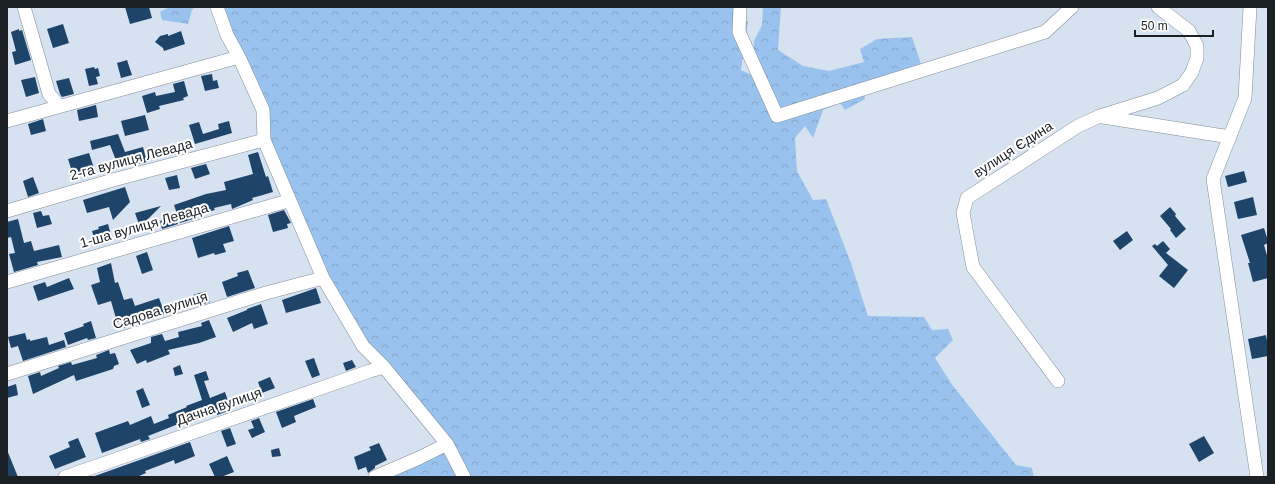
<svg xmlns="http://www.w3.org/2000/svg" width="1275" height="484" viewBox="0 0 1275 484" font-family="Arial,sans-serif">
	<defs>
		<pattern id="forest-crowns" width="20" height="18" patternUnits="userSpaceOnUse"><rect width="20" height="18" fill="#9ac2ee"/><path d="M2 6a3 3 0 1 1 6 0M12 15a3 3 0 1 1 6 0" fill="none" stroke="#84a6cc"/></pattern>
	</defs>
	<rect width="100%" height="100%" fill="#d6e2f0"/>
	<!-- forest -->
	<path fill="url(#forest-crowns)" d="M169,7H195L192,10L188,24L162,20L160,12Z
		M217,7H741L742,17L748,22L741,70L752,75L754,41L762,25L763,7H781L778,50L803,66L829,71L864,62L860,49L877,39L912,37L922,67L864,85L865,99L845,110L840,103L823,110L813,138L805,126L795,138L797,171L813,200L826,199L851,263L868,316L924,317L932,330L948,329L953,340L935,358L953,386L1016,465L1032,468L1034,477H375L447,444L363,346L273,163L263,110Z"/>
	<!-- building -->
	<path fill="#1e446a" d="M125,7H149L152,18L130,24Z
		M63,24L69,43L53,48L47,29Z
		M19,29V31L22,30L31,60L15,65L12,52L16,51L11,32Z
		M181,31L185,44L164,51L163,48L155,42L160,36L168,34V36Z
		M127,60L132,75L121,78L117,63Z
		M94,67L95,69L98,68L100,76L96,77L98,84L89,86L85,69Z
		M212,74L213,81L217,80L219,88L205,91L201,76Z
		M35,77L39,93L26,97L21,80Z
		M69,78L74,94L62,97L60,94L56,81Z
		M184,81L188,96L183,98L184,100L159,106L160,109L147,113L142,96L155,92L156,96L175,92L173,84Z
		M96,105L98,117L79,121L77,110Z
		M145,115L149,130L125,136L121,121Z
		M43,119L46,131L31,135L28,124Z
		M229,121L232,133L195,144L189,125L199,122L203,134L219,129L218,124Z
		M118,134L125,152L143,147L147,162L139,164L138,161L119,168L110,145L92,150L90,141Z
		M258,152L266,177L268,176L273,192L252,198L253,200L232,209L231,204L214,208L215,210L192,216L193,219L180,223L174,205L206,194L226,190L224,182L253,174L248,155Z
		M89,153L95,171L74,178L68,159Z
		M206,164L210,174L195,179L191,168Z
		M1244,171L1247,182L1228,187L1225,176Z
		M177,175L180,188L169,190L165,178Z
		M33,177L39,193L28,197L23,181Z
		M125,187L130,202L113,220L109,207L87,213L83,200Z
		M1253,197L1257,215L1238,219L1234,202Z
		M161,206L140,227L135,213Z
		M1170,207L1176,214L1175,216L1186,229L1176,238L1170,230L1171,229L1160,216Z
		M284,210L291,223L287,224L288,228L273,232L268,215Z
		M41,211L43,216L49,215L52,224L37,228L33,213Z
		M175,217L178,224L162,229L160,221Z
		M18,219L24,243L31,241L34,251L59,245L62,257L37,262L38,265L14,272L9,254L15,253L11,237L7,238V222Z
		M108,224L112,239L96,244L92,231L99,229L98,227Z
		M229,226L234,241L223,244L226,252L215,255L214,253L198,258L192,238Z
		M1264,228L1268,241V243L1264,245L1268,259V278L1253,282L1248,263H1250L1241,235Z
		M1127,231L1133,240L1120,250L1113,241Z
		M1163,241L1170,249L1166,253L1188,270L1174,288L1159,276L1168,265L1152,246L1155,244L1157,246Z
		M147,252L153,270L142,274L136,256Z
		M111,263L115,283L118,282L124,300L132,298L135,306L159,298L165,314L124,328L122,321L117,322L111,301L98,305L91,285L100,282L97,268Z
		M248,270L255,288L227,297L222,282L238,276L237,273Z
		M69,278L74,289L38,301L33,286L45,282L47,287Z
		M316,288L321,303L286,313L282,300Z
		M206,291L210,302L197,306L193,295Z
		M261,304L268,324L254,329L252,323L233,332L227,318L247,310V309Z
		M209,320L216,337L199,343L168,350L170,354L147,363L146,360L137,364L130,350L151,343V337L162,334L165,341L179,337L178,332L202,326L201,323Z
		M91,321L96,338L88,340L87,338L68,345L64,333L84,326L83,324Z
		M25,333L27,340L30,339V341L47,337L49,345L64,340L66,347L23,361L18,346L11,348L8,337Z
		M1266,335L1268,346V356L1252,359L1248,339Z
		M109,350L110,354L115,353L119,364L114,366L113,369L76,381L74,375L33,394L28,376L40,372L41,376L59,368L58,366L71,362L72,365L97,358L96,355Z
		M314,358L320,375L312,378L305,361Z
		M352,360L356,367L346,371L343,363Z
		M180,365L183,374L175,376L173,368Z
		M206,371L209,380L204,381L210,398L225,392L231,410L217,415L216,412L192,421L191,419L148,436L150,439L141,442L140,439L102,453L95,433L128,421L130,425L151,416L154,424L169,418L168,415L187,407L186,406L202,400L194,375Z
		M270,377L275,388L262,393L258,382Z
		M16,384L18,395L7,398V387Z
		M143,388L150,405L142,408L136,391Z
		M313,399L316,407L294,416L296,422L282,428L276,412Z
		M259,418L265,432L252,438L248,430L254,428L251,421Z
		M230,428L236,444L227,447L221,431Z
		M1204,436L1214,453L1199,462L1189,444Z
		M78,438L86,457L55,469L49,456L70,447L68,442Z
		M190,442L195,456L175,464L174,460L145,471L146,473L137,477H92Z
		M379,443L387,460L375,466V468L368,473L366,467L358,470L354,457L371,450L369,447Z
		M279,448L281,456L272,457L271,450Z
		M7,450L18,477H7Z
		M227,456L234,472L221,477H215L209,464Z"/>
	<g fill="none" stroke-linecap="round" stroke-linejoin="round">
		<defs>
			<path id="minor" d="M24,7L49,94L59,106
				M217,7L227,35L239,57L263,110L264,140L323,278L363,346L384,367L447,444L464,477
				M740,7L739,32L777,116L1045,32L1072,7
				M1250,7L1245,98L1213,179L1257,477
				M1103,117L1230,137
				M7,121L239,57
				M7,211L113,180L264,140
				M7,282L284,202L289,198
				M7,374L266,293L323,278
				M1058,381L973,267L963,213L967,198L1078,126L1100,116L1158,98L1183,85L1192,72L1197,58V46L1189,31L1158,7
				M65,477L370,371L384,367
				M375,477L419,458L447,444"/>
		</defs>
		<!-- minor casing -->
		<use href="#minor" stroke="#828d99" stroke-width="14"/>
		<!-- minor -->
		<use href="#minor" stroke="#fff" stroke-width="13"/>
	</g>
	<g text-anchor="middle" stroke-width="4" stroke-linejoin="round" paint-order="stroke">
		<!-- street labels -->
		<g font-size="14" fill="#1b2024" stroke="#fff">
			<text transform="translate(1013 149) rotate(-33)" y="5">вулиця Єдина</text>
			<text transform="translate(131 159) rotate(-15)" y="5">2-га вулиця Левада</text>
			<text transform="translate(144 225) rotate(-16)" y="5">1-ша вулиця Левада</text>
			<text transform="translate(160 310) rotate(-17)" y="5">Садова вулиця</text>
			<text transform="translate(219 406) rotate(-19)" y="5">Дачна вулиця</text>
		</g>
	</g>
	<!-- border -->
	<rect width="1275" height="484" fill="none" stroke="#1b2024" stroke-width="16"/>
	<!-- scale -->
	<path d="M1135 30v6h78v-6" fill="none" stroke="#1b2024" stroke-width="2"/>
	<text x="1141" y="30" font-size="12" fill="#1b2024" stroke="#ffffff" stroke-width="3" paint-order="stroke">50 m</text>
</svg>
